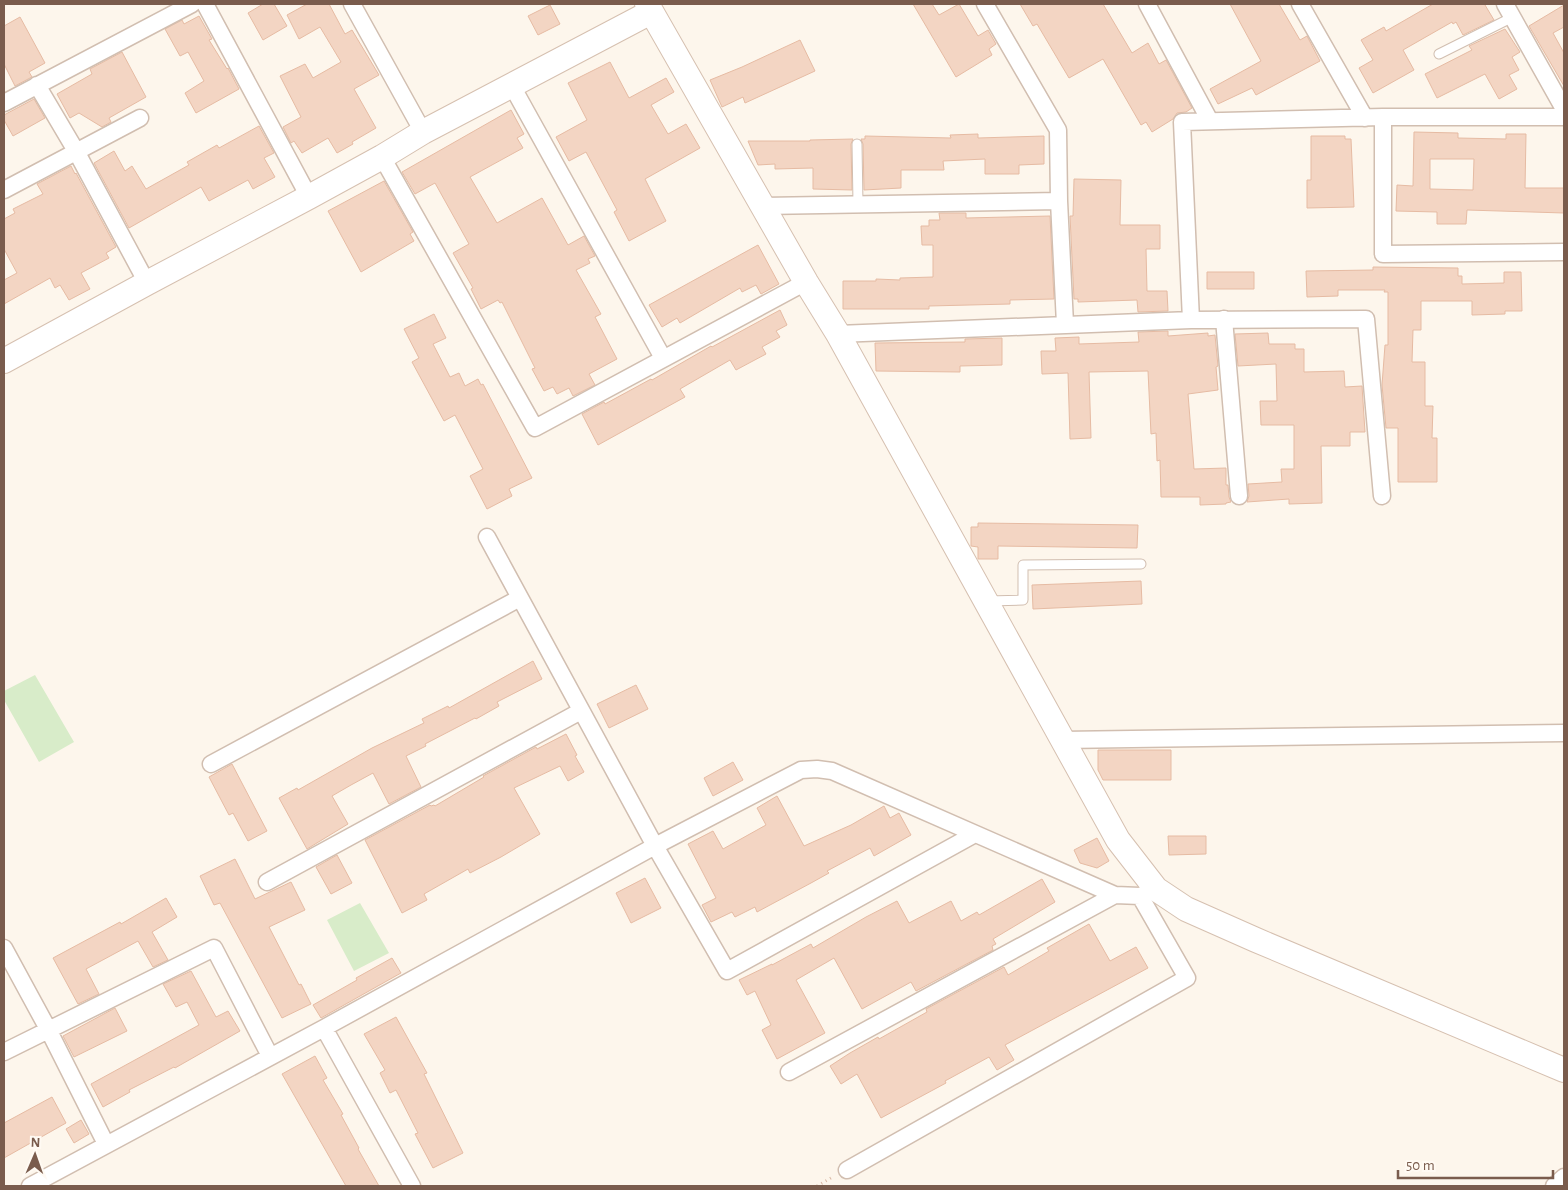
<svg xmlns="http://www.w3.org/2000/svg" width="1568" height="1190" viewBox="0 0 1568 1190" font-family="'Alegreya Sans',sans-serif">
	<rect width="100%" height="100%" fill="#fdf6ec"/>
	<!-- green -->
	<path fill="#d8ecc9" d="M35,675L74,742L39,762L4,700V691Z
		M360,903L389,953L354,971L327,920Z"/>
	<!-- building -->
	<path fill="#f3d5c3" stroke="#e6bba3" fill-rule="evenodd" d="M263,4H274L287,26L263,40L248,13Z
		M307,4H329L345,34L352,30L379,75L354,89L376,128L352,142L353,144L337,153L328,138L302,153L294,141L291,143L283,127L301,117L280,76L305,64L313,78L341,62L320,27L299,39L287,15Z
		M913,4H932L939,15L959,4L978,36L988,30L996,44L989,49L992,55L956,77Z
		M1020,4H1103L1132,53L1148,43L1159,64L1166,60L1192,108L1186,112L1177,113L1173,119L1152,132L1146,122L1141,125L1103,59L1069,78L1037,24L1033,26Z
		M1230,4H1279L1300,40L1307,36L1320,61L1256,95L1252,88L1218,104L1210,89L1261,61Z
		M1433,4H1488L1485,5L1494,20L1463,35L1456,22L1453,24L1452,22L1403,50L1414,70L1373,93L1359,68L1373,60L1361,40L1384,27L1386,31Z
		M550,5L560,24L538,35L528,16Z
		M1564,5V27L1553,33L1564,53V86L1529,26Z
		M199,16L212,39L209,40L227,69L228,68L239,89L196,113L185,93L204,81L188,52L180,56L165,29L182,20L184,24Z
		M20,17L45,63L29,72L32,77L30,78L15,86L4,64V26Z
		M1505,29L1520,52L1512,57L1519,70L1509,75L1517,89L1499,99L1485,74L1437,98L1425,74L1472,50L1469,46Z
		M800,40L815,71L745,103L743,97L722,107L710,80L742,67Z
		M122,52L146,97L109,118L111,122L102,127L79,113L70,118L57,94L92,74L90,69Z
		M610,62L629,98L666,78L674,92L651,105L668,134L686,124L700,148L645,179L666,221L629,241L614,212L617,210L586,152L569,161L556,137L587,120L568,83Z
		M34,99L45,118L13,136L4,120V115Z
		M511,110L524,134L517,138L523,148L470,177L497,223L542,198L568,245L584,236L595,256L588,259L590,263L576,270L601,314L595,317L617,359L589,374L595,385L573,396L569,388L557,394L553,387L544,391L532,369L535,368L502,302L500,303L498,300L481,309L471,289L473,288L453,253L469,244L435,183L415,194L402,172Z
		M259,126L274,153L264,158L275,177L253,189L248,180L209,201L201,187L129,228L94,163L114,151L125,171L132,166L146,189L189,165L187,162L217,145L219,148Z
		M1414,132L1458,133V138L1506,139V134H1526L1525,188H1564V213L1467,210L1466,224H1437V212L1396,211L1397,185L1413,186ZM1430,159H1474L1473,190L1430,189Z
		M978,134V138L1044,136V164L1019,165V174H985V159L943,161L944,170H901V188L864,190L863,144L861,139H865V136L951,138L950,135Z
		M1311,136H1345V139H1351L1354,207L1307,208V180H1311Z
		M853,139L851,144L852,190L813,189V168L775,169V164L758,165L748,141H810V140Z
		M71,166L75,174L76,173L116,247L106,253L109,258L81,273L90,289L69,300L60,285L55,288L50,278L4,304V280L17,273L4,249V219L15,213L13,209L43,194L37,184Z
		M1074,179L1121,180L1120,225H1160V249H1146L1147,291H1167L1168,311L1138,312L1137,300L1078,302V299H1074L1070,216H1073Z
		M384,181L413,232L410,234L414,241L361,272L328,211Z
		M939,213H966V218L1050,216L1054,299L1010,300V304L929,306V309H843V281H876V279L900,280V278L933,277V245H922L921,226H929V220H940Z
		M758,245L779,284L761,294L756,285L742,292L740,288L680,323L677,318L662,327L649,305Z
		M1373,267L1458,268V276H1462V284L1504,283V272H1521L1522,311H1505V314L1472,315V301H1421V330H1413L1412,362H1425V406H1433L1432,438H1437V482H1398V428H1386L1382,385L1385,345H1388V292H1384L1385,290H1338V296L1307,297L1306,271L1373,270Z
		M1207,272H1254V289H1207Z
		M780,310L787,325L776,331L780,337L762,347L766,354L736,370L730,360L680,389L685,397L598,445L582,414L604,402L605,404L651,379L652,380L711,346L712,347Z
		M434,314L446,338L433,344L450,377L459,373L465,386L478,379L481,385L483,384L532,478L509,489L512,496L487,509L470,476L483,469L455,415L444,421L412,362L419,358L404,329Z
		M1168,331V336L1208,333V336L1215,335L1218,366L1216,367L1218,390L1188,394L1194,469L1226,468V485H1228L1229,497L1231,502L1226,503V504L1200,505V497H1161L1160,460L1157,461L1156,433L1151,434L1148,371L1089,372L1091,438L1070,439L1068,373L1042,374L1041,351H1056L1055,338L1079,337V344L1139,342L1138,332Z
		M1268,333L1269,344H1295V349H1304V372L1344,371L1345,387L1362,386L1365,432H1350V446H1321L1322,503L1289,504V499L1247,502L1249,496L1248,484L1282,482L1281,469H1294V425H1261L1260,401H1277L1276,364L1238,366L1235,334Z
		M1002,338V365L960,366V372L876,371L875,343L965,342V339Z
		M978,523L1138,525L1137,548L998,546V559H978V547L971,546V527H978Z
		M1141,581L1142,604L1033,609L1032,585Z
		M533,661L542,679L497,702L499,706L476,719L475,718L425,744L426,746L406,756L421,787L389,804L373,773L351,785L332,796L348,824L307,849L279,798L297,788L298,790L372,748L424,723L422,719L448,706L449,708Z
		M636,685L648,709L609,728L597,704Z
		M566,734L577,755L575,756L584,772L568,781L560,766L514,788L540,834L501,857L470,873L468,869L424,894L427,900L402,913L365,840L430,805L431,806L434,805L435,806L484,777L483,776L536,747L537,749Z
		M1098,750H1171V780H1103L1098,770Z
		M733,762L743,780L713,796L704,778Z
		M232,764L267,831L248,841L233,813L229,815L209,777Z
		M777,796L804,846L851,825L884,806L890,818L899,813L911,835L874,856L870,848L827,871L829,873L811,883L757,912L755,907L735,917L732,912L711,922L702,905L716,898L688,844L713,831L723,849L766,825L757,808Z
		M1168,836H1206V854L1169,855Z
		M1097,838L1109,861L1097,868L1080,863L1074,850Z
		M337,855L352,883L331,894L316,867Z
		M235,859L255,899L291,882L305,910L269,927L299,985L301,984L311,1004L282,1018L220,903L214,905L200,876Z
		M645,878L661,908L631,923L616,893Z
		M1042,879L1055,902L993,939L996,944L992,946L993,950L916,991L911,982L862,1009L834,958L796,980L825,1033L777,1059L762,1030L771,1025L755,991L747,995L739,980L772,964V965L811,944L813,948L866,917L897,901L909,923L951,901L961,921L977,912L979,915Z
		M166,898L177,917L152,932L168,960L153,967L138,941L86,969L99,994L78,1004L53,958L120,922L121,924Z
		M1089,924L1110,961L1136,947L1148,968L1005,1045L1014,1060L997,1070L989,1057L945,1081L946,1083L881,1118L857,1074L841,1084L830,1066L850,1053L878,1037L879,1039L927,1012L926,1009L1004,967L1008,975L1049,951L1047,948Z
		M392,958L401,973L321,1018L313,1005L357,980L356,978Z
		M191,971L216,1017L228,1011L240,1031L175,1068L174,1067L129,1090L130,1092L103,1107L91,1084L199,1025L187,1002L176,1007L163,984Z
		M115,1008L127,1031L74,1057L63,1036Z
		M396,1017L427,1073L424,1074L463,1153L433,1168L415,1134L418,1133L396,1090L390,1093L380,1073L385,1070L364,1034Z
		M315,1056L327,1078L323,1080L343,1114L341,1115L359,1148L358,1149L379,1186H346L282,1074Z
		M52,1097L66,1123L4,1158V1123Z
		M81,1120L89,1134L74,1143L66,1129Z"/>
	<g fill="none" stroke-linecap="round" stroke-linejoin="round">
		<defs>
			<path id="lane" d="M1439,54L1513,17
				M857,144L858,204
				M988,601L1023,600V565L1141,564"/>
			<path id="street" d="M205,4L309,197
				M352,4L423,132
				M1147,4L1210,121
				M1300,4L1365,118
				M1505,4L1564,109
				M37,85L76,151L147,283
				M512,86L663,358
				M4,103L192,4
				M1383,117V254L1564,252
				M382,157L535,428L806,282
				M4,190L140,118
				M1059,201L1065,324
				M763,206L1059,201L1058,130L985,4
				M1224,319L1239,496
				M1191,320L1366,319L1382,496
				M838,334L1191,320L1182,122L1383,117H1564
				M487,537L655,846L727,971L975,834
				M1062,740L1564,733
				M211,764L520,598
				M267,882L581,711
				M4,948L48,1029L106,1144
				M324,1028L412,1186
				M4,1052L214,948L270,1056
				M789,1072L1115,895
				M847,1170L1187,978L1140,896
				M30,1186L324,1028L655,846L801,770L817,769L832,771L1115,895L1140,896L1156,889
				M1554,1186L1564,1177"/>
			<path id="secondary" d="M647,4L806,282L838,334L1118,840L1156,889L1186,909L1256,940L1564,1070
				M4,361L147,283L309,197L382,157L423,132L651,12"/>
		</defs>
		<!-- lane casing -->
		<use href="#lane" stroke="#d1beb0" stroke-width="11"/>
		<!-- street casing -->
		<use href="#street" stroke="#d1beb0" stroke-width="19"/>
		<!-- secondary casing -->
		<use href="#secondary" stroke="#d6c0b0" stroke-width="26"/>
		<!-- path -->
		<path stroke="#d9b8a5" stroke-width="3" stroke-dasharray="1 4" stroke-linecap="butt" d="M817,1186L831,1178"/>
		<!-- lane -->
		<use href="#lane" stroke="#fff" stroke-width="9"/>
		<!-- street -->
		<use href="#street" stroke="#fff" stroke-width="16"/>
		<!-- secondary -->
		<use href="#secondary" stroke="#fff" stroke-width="24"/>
	</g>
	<!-- border -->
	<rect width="1568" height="1190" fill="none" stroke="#7a5c4d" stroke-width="10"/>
	<!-- north arrow -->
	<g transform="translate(35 1155) rotate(2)" stroke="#fffaf3" stroke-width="4" paint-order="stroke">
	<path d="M0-4L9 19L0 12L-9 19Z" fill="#7a5c4d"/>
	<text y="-8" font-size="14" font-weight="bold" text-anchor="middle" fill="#7a5c4d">N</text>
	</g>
	<!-- scale -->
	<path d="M1398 1170v8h155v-8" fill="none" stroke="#7a5c4d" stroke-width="2.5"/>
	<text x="1406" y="1170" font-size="15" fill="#7a5c4d" stroke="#fffaf3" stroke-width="4" paint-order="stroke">50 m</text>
</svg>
